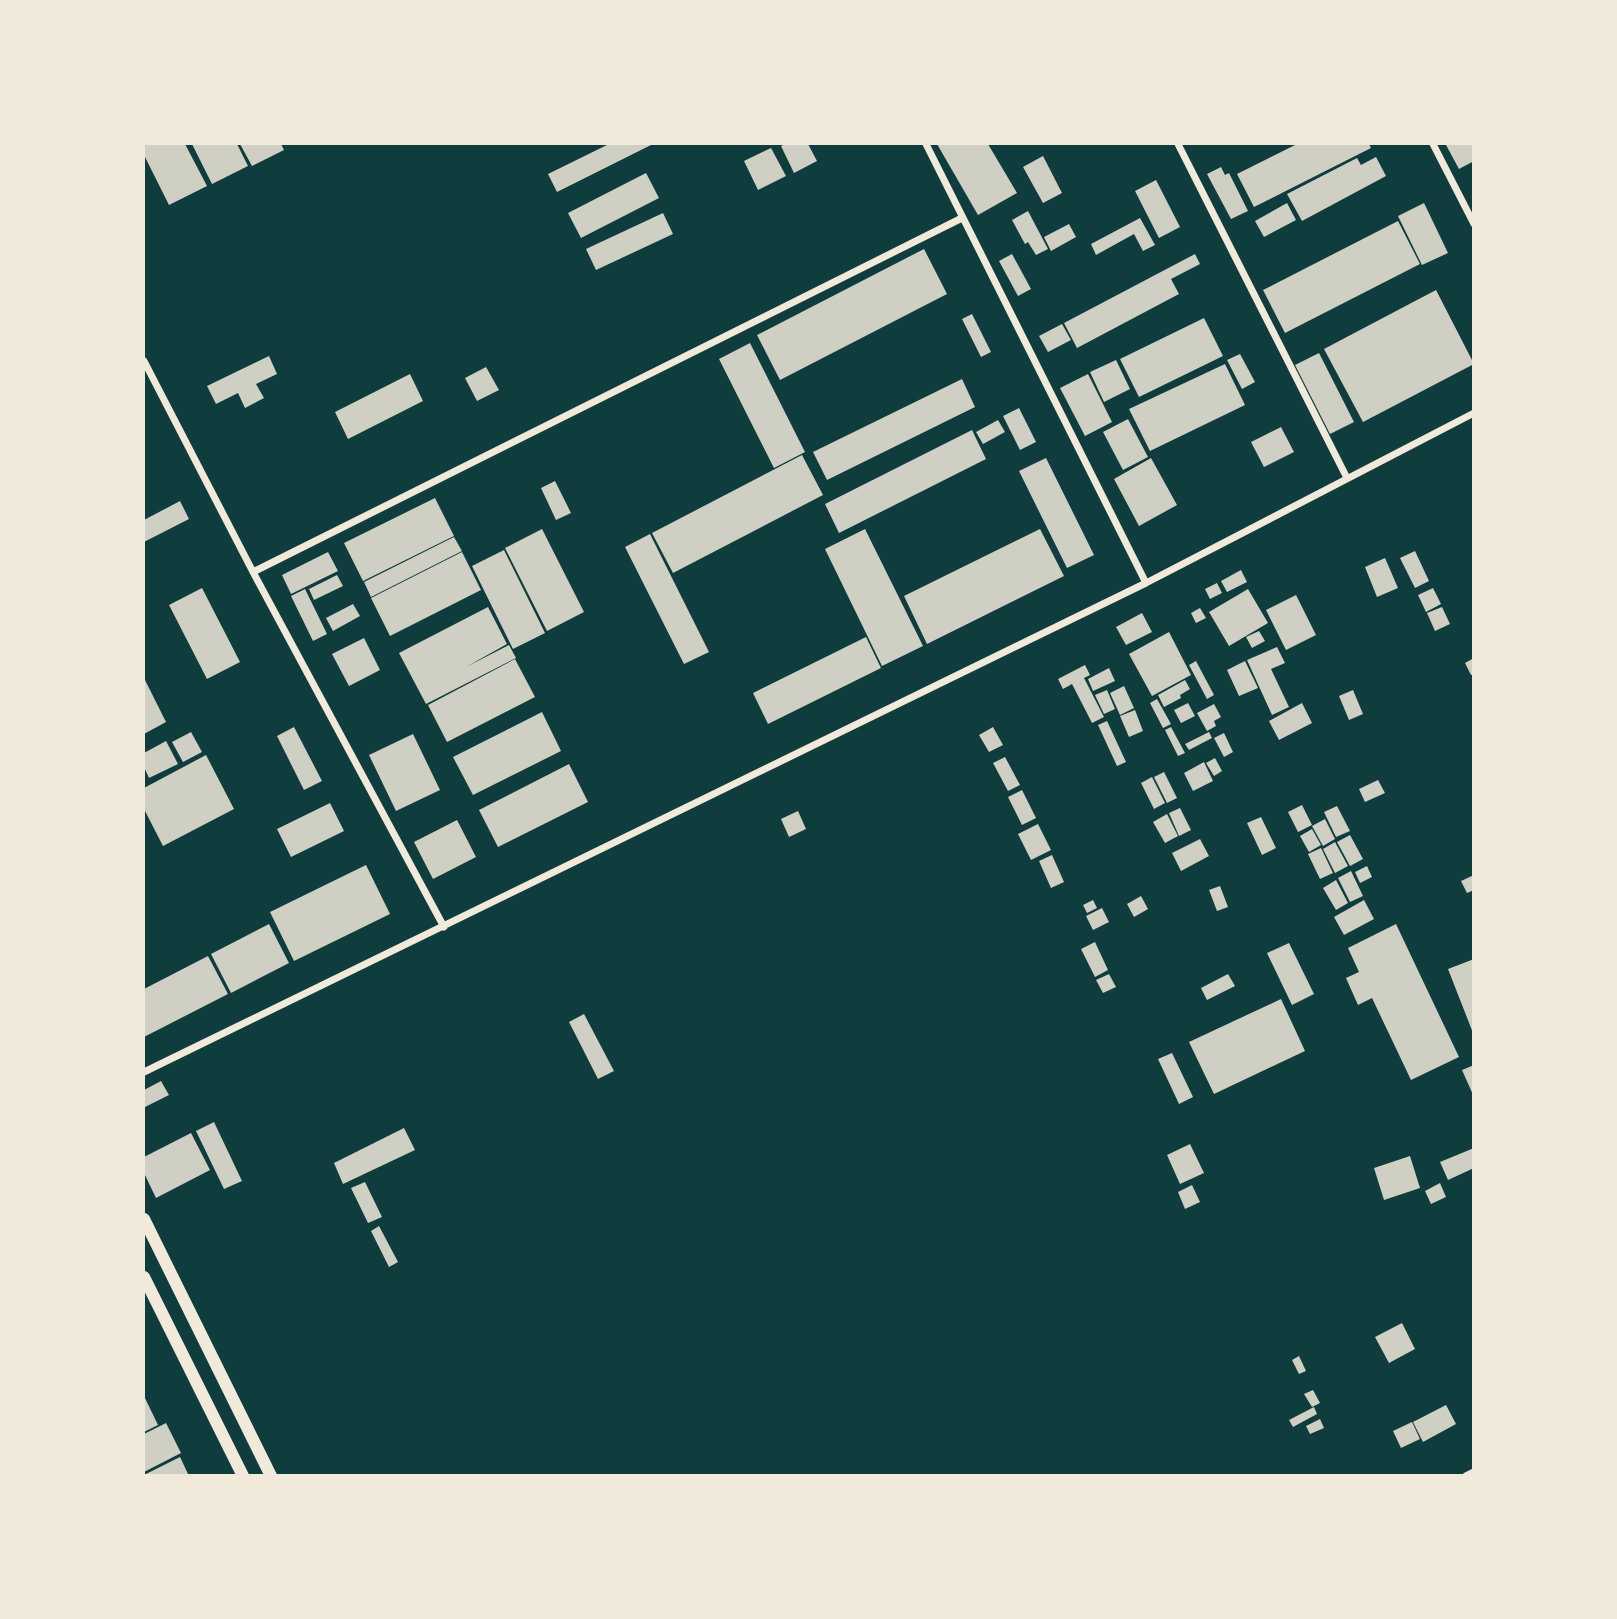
<svg xmlns="http://www.w3.org/2000/svg" width="1617" height="1619" viewBox="0 0 1617 1619" font-family="Jost,sans-serif">
	<rect width="100%" height="100%" fill="#0f3d3e"/>
	<!-- building -->
	<path fill="#cfcfc3" d="M144,144H185L207,186L169,205L144,155Z
		M192,144H237L248,166L212,184Z
		M240,144H281L284,150L252,166Z
		M609,144H653L557,192L548,174Z
		M786,144H808L817,161L794,173L781,146Z
		M937,144H988L1017,193L978,215Z
		M1297,144H1369L1371,148L1254,207L1237,174Z
		M1449,144H1474V161L1459,169L1446,145Z
		M771,148L786,176L758,190L744,161Z
		M1043,156L1062,193L1043,203L1023,167Z
		M1376,157L1386,176L1302,221L1287,194L1357,158L1361,165Z
		M1221,167L1225,175L1229,173L1248,211L1231,219L1207,174Z
		M646,173L659,198L581,238L568,213Z
		M1156,180L1180,227L1159,238L1135,191Z
		M1287,203L1296,220L1264,237L1255,221Z
		M1424,203L1448,253L1422,265L1398,216Z
		M1028,211L1048,249L1036,255L1028,242L1025,244L1012,220Z
		M663,213L673,234L596,270L586,249Z
		M1140,218L1155,245L1143,251L1134,234L1096,255L1091,244Z
		M1398,221L1420,264L1285,333L1263,290Z
		M1069,224L1076,237L1051,251L1044,237Z
		M924,249L947,294L780,380L757,335Z
		M1012,254L1031,289L1018,296L999,261Z
		M1195,254L1200,264L1171,279L1179,294L1077,348L1064,323Z
		M1436,290L1474,364L1363,422L1324,349Z
		M972,314L991,352L981,357L962,319Z
		M1204,318L1223,356L1139,397L1120,359Z
		M1062,324L1071,340L1048,352L1039,336Z
		M750,343L805,452L774,468L719,359Z
		M1319,353L1354,422L1330,434L1295,365Z
		M1240,354L1255,382L1242,389L1227,360Z
		M269,356L277,374L256,384L264,398L245,408L238,393L216,404L207,386Z
		M1116,360L1130,389L1104,402L1090,372Z
		M1225,364L1245,405L1150,451L1129,409Z
		M486,367L499,390L477,401L465,378Z
		M410,374L423,401L348,439L335,412Z
		M1088,374L1112,422L1085,436L1060,388Z
		M962,379L975,407L827,480L813,452Z
		M1019,408L1036,442L1020,450L1003,416Z
		M1128,419L1148,457L1123,470L1103,432Z
		M998,420L1005,432L983,444L976,432Z
		M1281,427L1294,452L1264,467L1251,442Z
		M972,430L986,459L839,533L825,504Z
		M802,455L823,495L673,573L652,533Z
		M1046,458L1094,555L1067,568L1019,471Z
		M1151,458L1177,505L1139,526L1114,479Z
		M555,481L571,513L556,520L541,488Z
		M435,498L454,536L363,581L344,543Z
		M180,501L189,519L144,542V520Z
		M542,529L584,612L547,631L505,548Z
		M865,529L923,646L882,666L825,549Z
		M1040,529L1064,576L927,644L904,596Z
		M650,534L709,652L684,664L625,547Z
		M454,537L462,551L371,597L364,582Z
		M504,550L545,633L513,649L472,566Z
		M1415,551L1429,581L1415,588L1400,558Z
		M328,552L338,571L291,594L282,575Z
		M462,552L481,590L390,636L371,598Z
		M1385,558L1398,588L1377,597L1365,567Z
		M1241,570L1247,582L1227,592L1221,581Z
		M337,575L343,586L314,600L309,589Z
		M1217,583L1222,593L1210,599L1205,589Z
		M202,588L240,662L207,679L169,605Z
		M1433,588L1441,604L1426,612L1418,595Z
		M305,589L327,634L313,641L291,596Z
		M1248,589L1268,623L1229,646L1209,612Z
		M1296,595L1316,635L1286,650L1266,610Z
		M353,604L360,616L333,631L326,618Z
		M488,607L507,644L466,667L509,645L516,658L426,704L399,653Z
		M1442,607L1450,624L1435,631L1427,613Z
		M1200,608L1206,618L1196,623L1191,613Z
		M1142,613L1152,632L1126,645L1116,627Z
		M1259,631L1265,641L1252,648L1246,637Z
		M1169,632L1191,675L1152,696L1129,654Z
		M866,637L881,668L768,724L753,693Z
		M364,638L380,670L349,686L332,654Z
		M1277,647L1285,663L1271,669L1289,707L1272,715L1247,660Z
		M1474,658V674L1471,675L1465,663Z
		M515,659L535,697L447,742L428,705Z
		M1196,661L1214,695L1207,699L1189,665Z
		M1245,661L1258,688L1239,696L1227,670Z
		M1085,665L1090,675L1084,678L1104,717L1092,723L1072,684L1063,689L1058,679Z
		M1109,668L1115,681L1093,691L1088,679Z
		M144,678L166,722L144,734Z
		M1185,680L1190,689L1180,695L1181,698L1164,707L1158,695Z
		M1124,686L1134,708L1120,715L1110,693Z
		M1107,690L1115,709L1104,714L1095,695Z
		M1353,690L1363,714L1349,720L1339,696Z
		M1157,699L1171,724L1163,728L1150,703Z
		M1188,703L1195,716L1181,723L1174,710Z
		M1302,703L1312,723L1279,740L1269,721Z
		M1214,704L1221,717L1214,721L1216,726L1207,731L1197,713Z
		M1135,710L1143,731L1129,737L1120,716Z
		M542,712L561,751L473,795L453,757Z
		M1107,721L1126,762L1117,766L1098,725Z
		M294,727L322,781L304,790L277,736Z
		M993,727L1003,745L989,752L979,735Z
		M1171,727L1185,753L1178,756L1165,730Z
		M191,732L202,752L183,762L172,742Z
		M1209,732L1212,738L1189,750L1185,744Z
		M1224,733L1233,752L1224,757L1214,738Z
		M413,734L440,790L396,811L369,755Z
		M166,741L178,764L149,778L144,767V753Z
		M206,755L234,809L163,846L144,809V788Z
		M1005,757L1020,785L1008,791L993,763Z
		M1215,758L1222,771L1214,776L1206,763Z
		M1204,762L1213,781L1193,791L1184,773Z
		M569,764L588,802L498,847L479,810Z
		M1164,772L1177,798L1167,803L1154,777Z
		M1152,777L1165,803L1154,809L1141,783Z
		M1378,780L1385,793L1365,802L1359,789Z
		M1022,790L1036,818L1022,825L1008,797Z
		M330,803L344,831L291,857L277,829Z
		M1302,805L1312,825L1298,832L1288,812Z
		M1337,806L1350,831L1336,837L1324,812Z
		M1180,808L1191,830L1179,836L1169,813Z
		M798,811L806,829L789,837L781,819Z
		M1167,814L1178,836L1165,843L1153,822Z
		M1261,817L1276,848L1262,855L1247,823Z
		M1325,819L1335,839L1323,846L1312,826Z
		M457,820L476,857L433,879L414,842Z
		M1038,824L1051,850L1031,860L1018,834Z
		M1312,829L1321,845L1309,852L1300,836Z
		M1350,835L1363,859L1350,866L1337,842Z
		M1200,839L1209,856L1181,871L1172,853Z
		M1335,842L1348,866L1335,873L1323,849Z
		M1321,848L1333,873L1320,879L1308,854Z
		M1052,855L1064,882L1051,888L1039,861Z
		M366,865L390,914L294,961L270,912Z
		M1367,866L1372,877L1360,883L1355,872Z
		M1351,871L1363,896L1350,902L1338,878Z
		M1474,875V890L1467,893L1461,881Z
		M1336,880L1348,903L1336,910L1323,888Z
		M1220,886L1228,907L1217,911L1209,890Z
		M1141,896L1148,909L1134,917L1127,904Z
		M1093,900L1097,908L1087,913L1083,905Z
		M1364,900L1374,919L1344,935L1334,917Z
		M1102,908L1109,922L1093,930L1086,916Z
		M269,924L289,963L231,993L211,954Z
		M1396,924L1459,1057L1411,1080L1372,998L1358,1005L1346,978L1359,972L1348,948Z
		M1095,942L1108,970L1095,977L1081,949Z
		M1289,943L1314,994L1292,1005L1267,953Z
		M208,956L228,994L144,1037V989Z
		M1474,959V1033H1473L1448,969Z
		M1109,974L1116,987L1103,993L1096,980Z
		M1228,974L1235,986L1207,1000L1201,988Z
		M1281,999L1305,1051L1214,1094L1189,1042Z
		M584,1014L614,1071L598,1079L569,1022Z
		M1172,1053L1193,1097L1179,1104L1158,1059Z
		M1474,1065V1097L1462,1070Z
		M161,1081L169,1095L145,1107L144,1090Z
		M214,1122L242,1181L224,1189L196,1131Z
		M404,1128L415,1150L343,1184L334,1163Z
		M191,1133L210,1170L156,1198L144,1173V1157Z
		M1190,1144L1204,1173L1180,1184L1167,1155Z
		M1474,1148V1168L1448,1180L1440,1162Z
		M1410,1156L1420,1188L1384,1200L1374,1168Z
		M365,1182L382,1217L368,1223L351,1188Z
		M1440,1183L1446,1197L1431,1204L1425,1191Z
		M1192,1185L1200,1202L1185,1209L1178,1192Z
		M379,1226L398,1262L389,1267L371,1231Z
		M1402,1323L1415,1349L1389,1363L1375,1337Z
		M1299,1356L1306,1371L1299,1374L1292,1360Z
		M1313,1390L1320,1403L1312,1407L1304,1394Z
		M144,1396L158,1425L144,1432Z
		M1446,1405L1456,1424L1423,1442L1413,1422Z
		M1314,1407L1317,1414L1293,1427L1289,1420Z
		M1320,1419L1324,1428L1310,1434L1306,1426Z
		M1412,1422L1420,1439L1401,1448L1393,1431Z
		M166,1423L181,1453L144,1472V1434Z
		M180,1457L189,1476H144V1475Z"/>
	<g fill="none" stroke-linecap="round" stroke-linejoin="round">
		<!-- minor -->
		<path stroke="#f1e9da" stroke-width="7" d="M926,144L1146,583
			M1178,144L1347,478
			M1433,144L1474,224
			M144,361L253,572L444,927
			M253,572L962,218
			M144,1072L1146,583L1474,413
			M1466,1476L1474,1472"/>
		<!-- secondary -->
		<path stroke="#f1e9da" stroke-width="12" d="M144,1219L271,1476
			M144,1277L243,1476"/>
	</g>
	<!-- border -->
	<rect width="1617" height="1619" fill="none" stroke="#f1e9da" stroke-width="290"/>
</svg>
